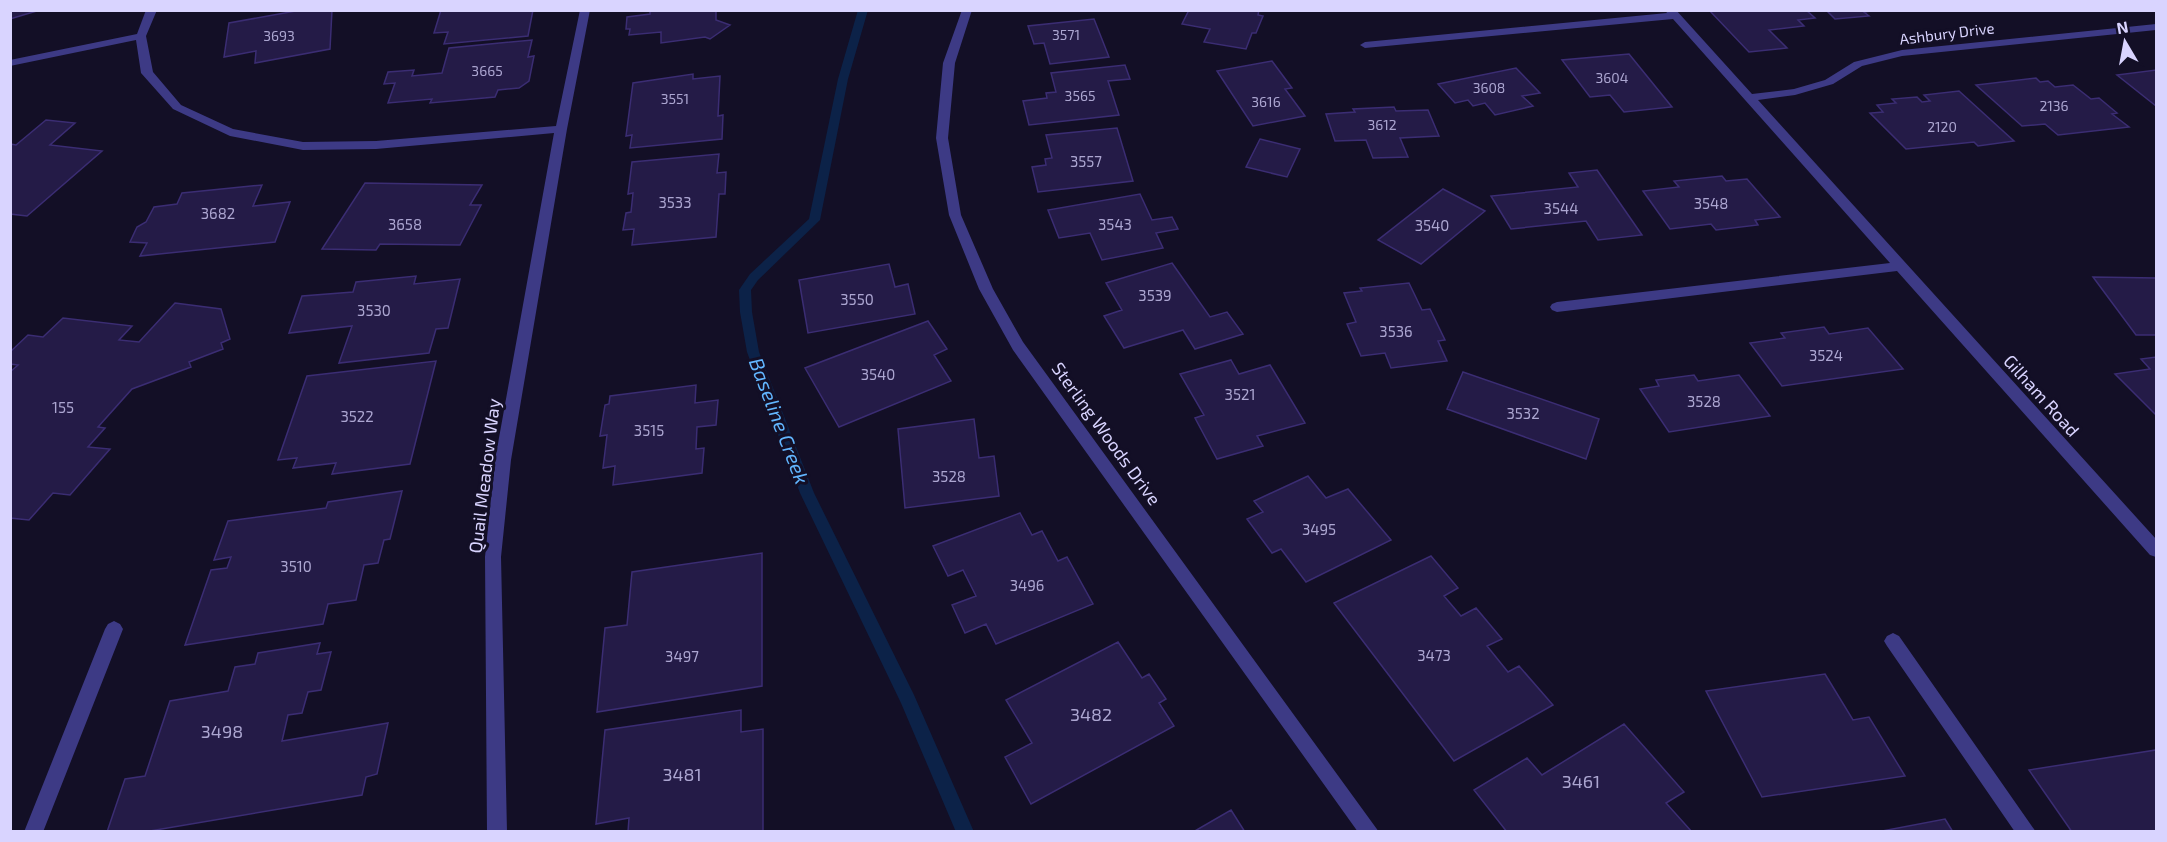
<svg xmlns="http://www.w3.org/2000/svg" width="2167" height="842" viewBox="0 0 2167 842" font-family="'Exo 2',sans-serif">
	<rect width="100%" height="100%" fill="#130f26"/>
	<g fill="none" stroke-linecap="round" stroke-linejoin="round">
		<!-- stream -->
		<path fill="#0c2248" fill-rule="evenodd" d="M858,10H868L848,79L820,220L758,280L751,290L752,312L759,352L814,493L914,695L974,832H956L901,703L800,493L747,352L740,312L739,290L750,274L809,219L838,79Z"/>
	</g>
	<!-- building -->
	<path fill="#241b47" stroke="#3b2d73" stroke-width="1.5" d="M10,10H40L10,19Z
		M301,10H332L330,49L255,63L256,51L224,57L229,23Z
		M441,10H533L528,36L444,44L448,32L434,33Z
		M650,10H716V20L730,25L710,39L705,37L661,43V32L629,35L630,29H626L627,17L650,14Z
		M1189,10H1259L1258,15L1263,16L1256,33H1252L1246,49L1204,42L1210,29L1182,24Z
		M1709,10H1806L1815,18L1798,20L1804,26L1769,30L1787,48L1749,52Z
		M1826,10H1879L1864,12L1869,16L1835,19Z
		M1094,19L1109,57L1050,64L1044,43L1034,44L1028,26Z
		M532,40L528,57L534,56L529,81L519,88L498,90L495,97L430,103L432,99L388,103L395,83L384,84L388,72L414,70L412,76L442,73L449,48Z
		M1629,54L1672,107L1624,112L1610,95L1590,97L1562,60Z
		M1272,61L1292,88L1285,89L1305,116L1253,126L1217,71Z
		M1125,65L1130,79L1108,81L1119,115L1029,125L1023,101L1047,98L1046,93L1056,92L1051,73Z
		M1516,68L1540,93L1522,96L1533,106L1495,115L1485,103L1473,106L1468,100L1455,103L1438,84Z
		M2156,70V106L2117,75Z
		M693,74V79L720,76L718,116L723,115L722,139L630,148L632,135L626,136L633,83Z
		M2036,78L2040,82L2048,81L2055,87L2073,85L2091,99L2099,98L2117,113L2112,114L2129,127L2058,135L2045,124L2022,126L1976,85Z
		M1959,91L2014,141L1978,146L1974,142L1906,149L1870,113L1883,112L1877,105L1896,103L1892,99L1917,97L1922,102L1930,101L1924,95Z
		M1394,107L1396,111L1428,110L1439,136L1400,138L1408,157L1373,158L1366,140L1335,141L1326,114L1355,112L1353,109Z
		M46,120L75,123L50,145L102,151L27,216L10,214V144L16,145Z
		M1117,128L1133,181L1038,192L1032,167L1046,165L1045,159L1052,158L1046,135Z
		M1260,139L1300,149L1287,177L1246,167Z
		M719,154L717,173L726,172L725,194H719L716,237L632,245L634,229L623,230L626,213L631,212L633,193L628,194L632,162Z
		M1597,170L1642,235L1598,240L1586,221L1511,229L1491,196L1578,187L1569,173Z
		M1722,176L1726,181L1747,179L1780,217L1755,220L1758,225L1716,230L1711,224L1670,229L1643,191L1679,187L1674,181Z
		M365,183L482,185L470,205H481L460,245L380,244L376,250L322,249Z
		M262,185L253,206L290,202L275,242L140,256L147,243L130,242L137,227L146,222L154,207L177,204L182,193Z
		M1443,189L1485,211L1421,264L1378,240Z
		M1140,194L1152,220L1172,217L1178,229L1156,233L1163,248L1102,260L1090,233L1059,238L1048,210Z
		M1172,263L1210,317L1227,312L1243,334L1195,349L1183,330L1124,348L1104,316L1122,310L1106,283Z
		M889,264L895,287L908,284L915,314L808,333L799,280Z
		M416,276L414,284L460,279L448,328L436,329L429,353L339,363L352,326L289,333L302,296L353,292L356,282Z
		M2093,277L2156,278V335H2136Z
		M1409,283L1422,310L1430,309L1445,340L1438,341L1447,361L1391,368L1385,353L1361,356L1347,324L1356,322L1344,293L1362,291L1360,288Z
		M175,303L221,309L230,339L221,343L223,349L189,362L191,367L132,389L98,427L105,428L88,447L110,449L70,495L53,493L29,520L10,518V372L18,365L10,364V352L28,335L43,337L63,318L132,326L119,340L139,342Z
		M928,321L947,349L934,355L951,381L839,427L805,368Z
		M1824,327L1829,334L1868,328L1903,369L1782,386L1750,343L1785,338L1781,333Z
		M2156,357V415L2115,374L2150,369L2141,359Z
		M1231,360L1239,374L1270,365L1305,423L1257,436L1263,446L1217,459L1195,418L1204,415L1180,374Z
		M436,361L410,464L332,474L336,463L293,468L297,458L278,460L307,376Z
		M1463,372L1599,419L1586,459L1447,409Z
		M1694,375L1698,381L1739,375L1770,416L1669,432L1640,389L1659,386L1656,380Z
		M696,385L695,403L718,400L716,425L697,427L696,449L704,448L702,473L613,485L615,466L603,468L607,435L600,436L605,405L609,404L610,396Z
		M974,419L979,458L994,456L999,496L905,508L898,429Z
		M1308,476L1326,498L1348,489L1391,540L1306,582L1281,549L1272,553L1247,519L1263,512L1254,501Z
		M402,491L390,539L384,540L378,563L364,565L356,600L328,604L323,624L185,645L211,570L227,568L231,557L214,560L228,521L326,508L328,502Z
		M1020,513L1032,535L1042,531L1058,561L1067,557L1093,604L996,644L986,624L965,633L952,605L976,596L963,570L948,576L933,546Z
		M762,553V686L597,712L605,628L627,625L632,572Z
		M1431,556L1458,588L1444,596L1461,616L1476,608L1502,639L1487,646L1508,672L1519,666L1553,705L1454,761L1334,603Z
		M1118,642L1142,678L1149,674L1166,699L1159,703L1174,726L1031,804L1005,757L1032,743L1006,700Z
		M320,643L317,654L331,652L321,690L308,692L302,713L288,715L282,741L388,723L377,774L366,777L362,795L144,832H107L125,779L145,776L170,701L228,691L235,667L255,664L258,653Z
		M1825,674L1853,720L1869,717L1905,776L1762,797L1706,691Z
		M741,710V732L763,729V832H628L629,818L596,824L605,730Z
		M1624,724L1684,792L1666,803L1692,832H1507L1474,790L1527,758L1542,775Z
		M2156,750V832H2072L2029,770Z
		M1231,810L1245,832H1193Z
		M1945,819L1953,832H1877Z"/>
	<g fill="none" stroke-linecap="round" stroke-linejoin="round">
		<!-- minor -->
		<path fill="#3d3a85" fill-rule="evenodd" d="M146,10H157L146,36L153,72L181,105L233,129L303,142L376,141L556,126L580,10H590L567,129L511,460L501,557L507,832H487L485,557L495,460L554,133L376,149L303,150L230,136L173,109L141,73L136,40L10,66V60L137,34Z
			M962,10H972L955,63L948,138L961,215L993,289L1023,342L1379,832H1358L1013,350L979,289L949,215L936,138L943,63Z
			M1665,10H1676L1752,94L1794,89L1825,80L1854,62L1902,50L2156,24V30L1902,56L1862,66L1833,84L1795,95L1758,100L2156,539V557L2150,555L1897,271L1557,312L1552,310L1550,307L1552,304L1557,302L1890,263L1673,19L1365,48L1360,45L1365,42L1667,13Z
			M114,621L120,624L123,629L43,832H24L105,629L108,624Z
			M1893,633L1899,636L2036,832H2015L1887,646L1884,641L1887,636Z"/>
	</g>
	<g text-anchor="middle" stroke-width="6" stroke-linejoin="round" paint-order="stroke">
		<!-- far-number labels -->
		<g font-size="14" fill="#aca6d1">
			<text x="1066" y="40">3571</text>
			<text x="279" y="41">3693</text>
			<text x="487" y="76">3665</text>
			<text x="1612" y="83">3604</text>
			<text x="1489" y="93">3608</text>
			<text x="1080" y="101">3565</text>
			<text x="675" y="104">3551</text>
			<text x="1266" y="107">3616</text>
			<text x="2054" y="111">2136</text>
			<text x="1382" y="130">3612</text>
			<text x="1942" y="132">2120</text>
		</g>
		<!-- far-street labels -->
		<g font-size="15" fill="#d9d4ff" stroke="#130f26">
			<text transform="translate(1947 34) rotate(-7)" y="5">Ashbury Drive</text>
		</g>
		<!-- number labels -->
		<g font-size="15" fill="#aca6d1">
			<text x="1086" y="167">3557</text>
			<text x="675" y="208">3533</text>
			<text x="1711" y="209">3548</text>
			<text x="1561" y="214">3544</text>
			<text x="218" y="219">3682</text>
			<text x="405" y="230">3658</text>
			<text x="1115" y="230">3543</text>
			<text x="1432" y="231">3540</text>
			<text x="1155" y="301">3539</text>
			<text x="857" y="305">3550</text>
			<text x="374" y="316">3530</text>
			<text x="1396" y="337">3536</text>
			<text x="1826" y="361">3524</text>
			<text x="878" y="380">3540</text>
			<text x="1240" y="400">3521</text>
			<text x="1704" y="407">3528</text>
			<text x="63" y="413">155</text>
			<text x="1523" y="419">3532</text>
			<text x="357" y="422">3522</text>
			<text x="649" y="436">3515</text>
			<text x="949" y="482">3528</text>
			<text x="1319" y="535">3495</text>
			<text x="296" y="572">3510</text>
			<text x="1027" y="591">3496</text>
			<text x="1434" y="661">3473</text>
			<text x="682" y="662">3497</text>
		</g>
		<!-- street labels -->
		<g font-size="18" fill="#d9d4ff" stroke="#130f26">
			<text transform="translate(2041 396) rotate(48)" y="6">Gilham Road</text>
			<text transform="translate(1106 434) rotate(54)" y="6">Sterling Woods Drive</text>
			<text transform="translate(485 476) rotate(-83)" y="6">Quail Meadow Way</text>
		</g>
		<!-- near-number labels -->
		<g font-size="18" fill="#aca6d1">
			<text x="1091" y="721">3482</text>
			<text x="222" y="738">3498</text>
			<text x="682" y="781">3481</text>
			<text x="1581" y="788">3461</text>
		</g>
		<!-- water labels -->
		<g font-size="20" font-style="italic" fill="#62b6ff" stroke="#130f26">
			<text transform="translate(779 421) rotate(69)" y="7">Baseline Creek</text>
		</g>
	</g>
	<!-- border -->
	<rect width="2167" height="842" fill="none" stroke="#d9d4ff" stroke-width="24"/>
	<!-- north arrow -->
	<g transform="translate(2125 42) rotate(350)" stroke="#130f26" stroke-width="4.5" paint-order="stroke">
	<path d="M0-4.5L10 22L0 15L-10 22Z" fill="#d9d4ff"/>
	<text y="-9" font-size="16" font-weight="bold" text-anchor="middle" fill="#d9d4ff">N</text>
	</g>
</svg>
